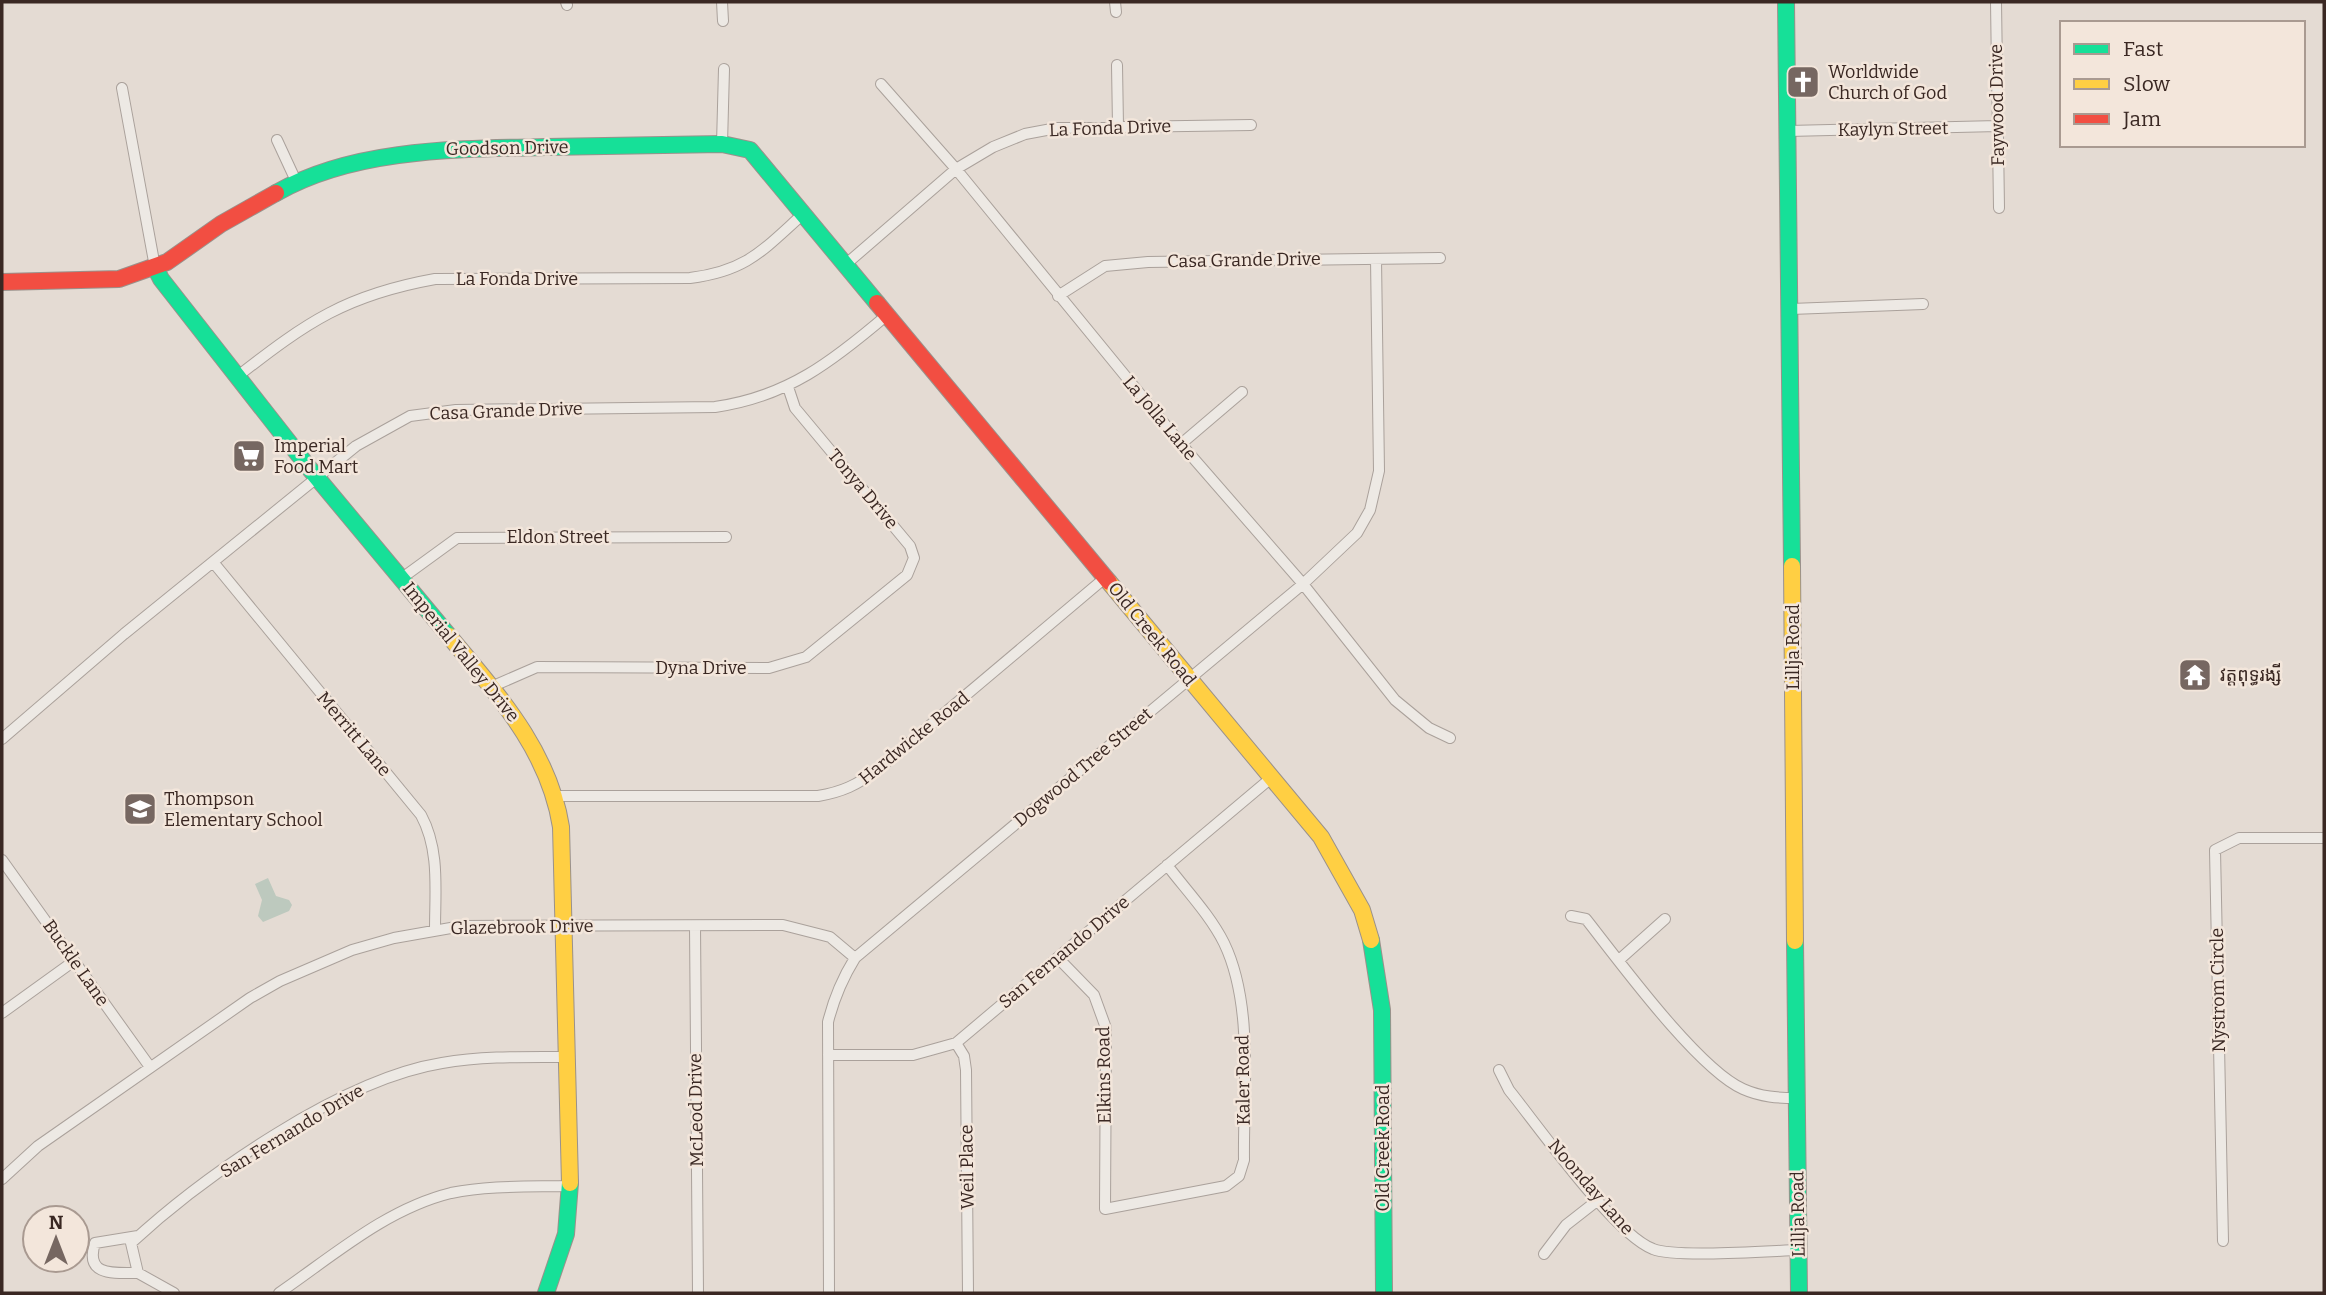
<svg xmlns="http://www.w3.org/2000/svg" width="2326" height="1295" viewBox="0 0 2326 1295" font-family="Bitter,'Noto Sans Khmer',serif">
	<rect width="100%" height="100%" fill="#e4dbd3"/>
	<!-- water -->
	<path fill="#bdc9be" d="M268,878L276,896L289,900L292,905L289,911L263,922L258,916L262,900L255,884Z"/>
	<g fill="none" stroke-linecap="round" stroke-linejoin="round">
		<defs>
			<path id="street" d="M566,2L567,5
				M722,2L723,21
				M1115,2L1116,12
				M1996,2L1999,208
				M1117,65L1118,126
				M881,84L956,169L1181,444L1303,584L1395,700L1429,728L1450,738
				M122,88L155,267
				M1788,131L1998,126
				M277,140L296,181
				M722,144L724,69
				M845,265L956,169L993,147L1025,134L1057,128L1251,125
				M1058,296L1105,266L1148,262L1440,258
				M1791,309L1923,304
				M238,376C307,322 346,295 435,279L690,278C746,271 762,251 802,215
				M1181,444L1242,392
				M213,562L421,815C440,850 435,890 435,930
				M402,578L457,538L726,537
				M491,687L537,667L769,668L806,657L907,575L914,558L910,546L795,408L788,387
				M2,739L124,634L356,446L410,416L456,410L715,407C787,397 833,361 887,315
				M556,796H818C842,792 857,785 877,770L1106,577
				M2,860L150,1067
				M1571,916L1586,919C1619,961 1698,1069 1743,1089C1761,1097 1778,1098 1796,1098
				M695,926L698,1293
				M1058,958L1094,995L1106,1028L1105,1209L1226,1186L1239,1176L1244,1160C1243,1092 1254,1005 1224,943C1210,915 1186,890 1167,865
				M1619,960L1665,919
				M2,1013L74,961
				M956,1043L964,1056L966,1070L968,1293
				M828,1055H913L956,1043L1271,778
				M1499,1070L1509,1090C1538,1126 1615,1235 1653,1249C1675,1258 1769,1251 1798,1250
				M2,1179L38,1146L250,998L280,981L352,950L394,938L462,926L783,925L830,937L855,958
				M2223,1241L2215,850L2239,838H2324
				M1544,1254L1566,1225L1598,1200
				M138,1273C115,1273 84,1277 95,1243L138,1236
				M174,1293L138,1273L131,1243C205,1175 342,1079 442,1063C483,1056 524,1057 565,1057
				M279,1293C333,1256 386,1209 451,1193C490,1185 530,1187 570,1186
				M829,1293L828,1022C834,998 842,979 855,958L1303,584L1357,533L1370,510L1379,471L1376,259"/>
			<path id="fast" d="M1786,2L1792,566
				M276,193C354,148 459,149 546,147C605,146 663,145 722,144L750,150L877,303
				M155,267L161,279L309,468L449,636
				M1371,940L1382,1010L1384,1293
				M1795,941L1799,1293
				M546,1293L566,1234L570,1183"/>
			<path id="slow" d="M1792,566L1795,941
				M1109,582L1321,837L1362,910L1371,940
				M449,636C497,694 549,750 561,827L570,1183"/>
			<path id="jam" d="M2,282L119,279L167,262L221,224L276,193
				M877,303L1109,582"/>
		</defs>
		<!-- street casing -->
		<use href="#street" stroke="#aaa19b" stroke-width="12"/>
		<!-- fast casing -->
		<use href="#fast" stroke="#9a918b" stroke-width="18"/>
		<!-- slow casing -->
		<use href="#slow" stroke="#9a918b" stroke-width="18"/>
		<!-- jam casing -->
		<use href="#jam" stroke="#9a918b" stroke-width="18"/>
		<!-- street -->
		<use href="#street" stroke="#ede9e4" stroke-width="10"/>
		<!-- fast -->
		<use href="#fast" stroke="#16e098" stroke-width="16"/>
		<!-- slow -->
		<use href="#slow" stroke="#ffcf43" stroke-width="16"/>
		<!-- jam -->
		<use href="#jam" stroke="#f24e42" stroke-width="16"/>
	</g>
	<!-- icons -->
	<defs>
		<symbol id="church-square" viewBox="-11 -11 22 22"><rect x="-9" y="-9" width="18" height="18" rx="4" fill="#766761" stroke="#f3e6db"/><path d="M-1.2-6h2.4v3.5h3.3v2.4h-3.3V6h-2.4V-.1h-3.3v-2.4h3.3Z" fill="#fff"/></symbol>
		<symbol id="supermarket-square" viewBox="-11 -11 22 22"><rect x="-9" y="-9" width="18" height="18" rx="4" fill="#766761" stroke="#f3e6db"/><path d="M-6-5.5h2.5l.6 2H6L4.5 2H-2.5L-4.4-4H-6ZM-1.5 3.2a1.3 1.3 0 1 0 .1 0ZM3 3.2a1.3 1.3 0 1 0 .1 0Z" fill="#fff"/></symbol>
		<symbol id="temple-square" viewBox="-11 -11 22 22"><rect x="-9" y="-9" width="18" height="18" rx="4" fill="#766761" stroke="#f3e6db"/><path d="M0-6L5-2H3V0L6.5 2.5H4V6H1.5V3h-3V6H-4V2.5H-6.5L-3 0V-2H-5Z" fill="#fff"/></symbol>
		<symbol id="school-square" viewBox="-11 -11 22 22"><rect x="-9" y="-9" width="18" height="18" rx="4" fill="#766761" stroke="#f3e6db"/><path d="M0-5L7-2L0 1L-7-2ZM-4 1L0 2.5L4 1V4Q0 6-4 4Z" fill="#fff"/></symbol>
	</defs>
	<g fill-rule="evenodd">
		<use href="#church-square" x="1784" y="63" width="38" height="38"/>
		<use href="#supermarket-square" x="230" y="437" width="38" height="38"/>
		<use href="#temple-square" x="2176" y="656" width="38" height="38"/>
		<use href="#school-square" x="121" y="790" width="38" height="38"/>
	</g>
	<g text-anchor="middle" stroke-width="5" stroke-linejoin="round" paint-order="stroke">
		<!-- poi labels -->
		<g font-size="18" fill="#3a2823" stroke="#f3e6db" text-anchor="start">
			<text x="1828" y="78">Worldwide<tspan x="1828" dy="21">Church of God</tspan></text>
			<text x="274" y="452">Imperial<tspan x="274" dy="21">Food Mart</tspan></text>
			<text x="2220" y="681">វត្តពុទ្ធរង្សី</text>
			<text x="164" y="805">Thompson<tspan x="164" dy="21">Elementary School</tspan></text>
		</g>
		<!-- street labels -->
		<g font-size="18" fill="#3a2823" stroke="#f3e6db">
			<text transform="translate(1997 105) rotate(-91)" y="6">Faywood Drive</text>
			<text transform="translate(1110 128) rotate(-2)" y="6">La Fonda Drive</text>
			<text transform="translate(1893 129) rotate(-1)" y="6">Kaylyn Street</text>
			<text transform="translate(507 148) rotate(-1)" y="6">Goodson Drive</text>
			<text transform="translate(1244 260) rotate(-1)" y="6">Casa Grande Drive</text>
			<text x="517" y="285">La Fonda Drive</text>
			<text transform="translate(506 411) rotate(-2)" y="6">Casa Grande Drive</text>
			<text transform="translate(1160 418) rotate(50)" y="6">La Jolla Lane</text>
			<text transform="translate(863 489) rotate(50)" y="6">Tonya Drive</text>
			<text x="558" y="543">Eldon Street</text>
			<text transform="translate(1152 634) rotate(51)" y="6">Old Creek Road</text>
			<text transform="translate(1793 647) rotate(-90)" y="6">Lillja Road</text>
			<text transform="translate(461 652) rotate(51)" y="6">Imperial Valley Drive</text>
			<text x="701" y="674">Dyna Drive</text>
			<text transform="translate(354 734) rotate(50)" y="6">Merritt Lane</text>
			<text transform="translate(914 738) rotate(-39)" y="6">Hardwicke Road</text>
			<text transform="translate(1083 767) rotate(-40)" y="6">Dogwood Tree Street</text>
			<text transform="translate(522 927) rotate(-1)" y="6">Glazebrook Drive</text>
			<text transform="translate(1064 952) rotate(-40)" y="6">San Fernando Drive</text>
			<text transform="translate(76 963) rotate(55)" y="6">Buckle Lane</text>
			<text transform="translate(2218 990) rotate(-91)" y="6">Nystrom Circle</text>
			<text transform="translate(1104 1075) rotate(-91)" y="6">Elkins Road</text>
			<text transform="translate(1243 1080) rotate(-91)" y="6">Kaler Road</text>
			<text transform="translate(696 1110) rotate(-91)" y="6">McLeod Drive</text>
			<text transform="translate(292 1131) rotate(-31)" y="6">San Fernando Drive</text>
			<text transform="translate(1383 1148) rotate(-90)" y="6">Old Creek Road</text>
			<text transform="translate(967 1167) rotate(-91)" y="6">Weil Place</text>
			<text transform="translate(1591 1187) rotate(49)" y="6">Noonday Lane</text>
			<text transform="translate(1798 1214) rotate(-91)" y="6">Lillja Road</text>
		</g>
	</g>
	<!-- border -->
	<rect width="2326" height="1295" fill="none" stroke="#3a2823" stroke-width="7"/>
	<!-- legend -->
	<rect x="2060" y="21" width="245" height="126" fill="#f3e6db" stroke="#a99a91" stroke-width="2"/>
	<rect x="2074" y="44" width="35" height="10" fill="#16e098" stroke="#a99a91" stroke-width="2"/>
	<text x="2123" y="56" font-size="21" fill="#3a2823">Fast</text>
	<rect x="2074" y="79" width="35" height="10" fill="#ffcf43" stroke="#a99a91" stroke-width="2"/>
	<text x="2123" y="91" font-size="21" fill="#3a2823">Slow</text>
	<rect x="2074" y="114" width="35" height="10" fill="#f24e42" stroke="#a99a91" stroke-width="2"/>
	<text x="2123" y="126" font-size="21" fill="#3a2823">Jam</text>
	<!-- north arrow -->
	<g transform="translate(56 1239)"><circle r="33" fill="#f3e6db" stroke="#a99a91" stroke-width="2"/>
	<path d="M0-5L12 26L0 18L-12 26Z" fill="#766761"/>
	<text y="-10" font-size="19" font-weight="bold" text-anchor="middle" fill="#3a2823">N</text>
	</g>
</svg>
